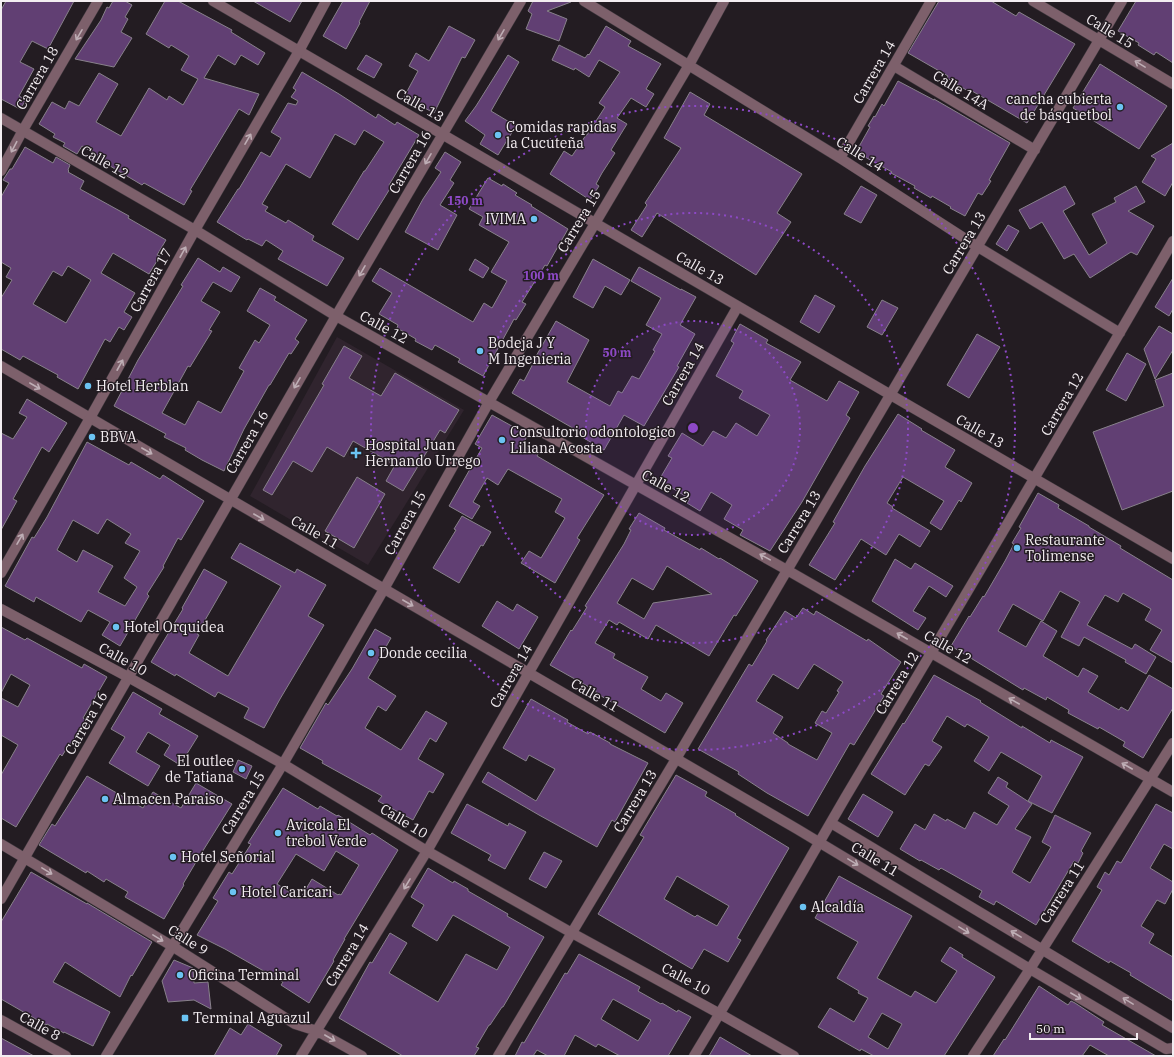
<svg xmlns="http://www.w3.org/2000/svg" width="1174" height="1057" viewBox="0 0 1174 1057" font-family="'IBM Plex Serif',serif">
	<rect width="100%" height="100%" fill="#231c22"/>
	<!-- built -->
	<path fill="#30242e" d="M337,337L464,410L368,565L250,496Z"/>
	<!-- building -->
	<path fill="#613f73" stroke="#88818b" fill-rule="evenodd" d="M6,1H74L48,49L32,41L20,62L34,69L19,96L26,100L20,109L1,99V10Z
		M113,1H125L132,5L125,17L128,19L121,32L132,38L114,67L75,59L101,20L107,7L109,8Z
		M165,1H178L232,30L231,32L265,53L258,65L241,55L235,65L218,55L204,78L259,94L249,115L239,109L190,190L192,191L184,205L144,183L142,185L105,163L106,160L82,146L77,154L63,146L65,143L53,137L55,134L39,124L52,102L65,109L69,101L79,106L99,73L118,84L96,122L121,136L149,88L167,100L169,96L183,105L198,79L181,70L189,56L171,45L169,48L146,34Z
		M253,1H302L290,22Z
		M343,1H370L359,22L360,23L346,49L323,36Z
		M533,1H571V2L547,11L567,19L559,41L526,29L532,14L528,11Z
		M939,1H991L1016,16L1019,12L1075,44L1027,123L972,91L971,93L947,78L948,76L908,53Z
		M1136,1H1173V63L1156,52L1154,55L1138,45L1139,43L1118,31Z
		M449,26L475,40L465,58L462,57L434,113L404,97L418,71L409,66L416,53L429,61Z
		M606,26L631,41L628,46L661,64L646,89L654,94L646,107L631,98L617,118L627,124L611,150L615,153L602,173L596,184L599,186L590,200L550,174L564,151L572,156L586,135H587L605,107L599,103L620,72L599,60L589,77L575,68L574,70L552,60L559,45L585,58L588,54L589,55Z
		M366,55L382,64L374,78L357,69Z
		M508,55L519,62L491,111L516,126L498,155L480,144L485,135L465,121L476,106Z
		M1100,64L1167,106L1139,149L1073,108Z
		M302,72L339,94L376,118L378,114L395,125L397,122L419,135L389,185L391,187L358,240L332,224L364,171H365L384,142L364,130L355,145L335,134L310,178L286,164L262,204L268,207L265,211L286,223L288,220L314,236L312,240L344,258L327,286L278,259L283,251L266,240L262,246L248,239L247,240L217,222L238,189H239L261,152L270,157L281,138L271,132L288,103L296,105L298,101L291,97L296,90L293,88Z
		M898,81L934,100V99L1010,143L989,180L991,181L982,195L978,193L965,216L950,208L951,207L932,196L931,198L914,188L915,186L891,173L892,172L856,152L870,127L868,126L874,116L875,117L882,104L884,106Z
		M690,92L710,104L704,115L802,174L777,213L791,222L756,275L657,213L642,237L631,230L647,205L645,203L681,148L664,138Z
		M1173,143V182L1165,196L1142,182L1156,159L1151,156Z
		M25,147L53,163L56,157L70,165L68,170L69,171L68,172L84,181L80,189L129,216L128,218L166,240L157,255L160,256L149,274L113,253L101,273L135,293L124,312L132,317L124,330L119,327L110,342L105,339L78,389L57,377L58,375L23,356L20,360L1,349V298L12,280L6,277L11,268L1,262V197L9,183L3,180L10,169H12ZM68,266L91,280L66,323L33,304L53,271L62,276Z
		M445,152L461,162L450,180L454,183L440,205L457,215L438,250L405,232L423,199L441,172L435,168Z
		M488,178L502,186L503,184L517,193L515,195L532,205L531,206L568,229L547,266L545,265L522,302L526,304L516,320L514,319L483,376L458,362L460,359L435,345L432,350L415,341L416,339L397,328L398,325L379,314L392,293L372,281L380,268L473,322L484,303L492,308L507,281L491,272L509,242L479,225L483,217L469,209Z
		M861,186L877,195L861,223L844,214Z
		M1065,186L1075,204L1063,211L1089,255L1107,243L1092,214L1116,202L1114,198L1136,186L1145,202L1128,211L1154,226L1137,255L1131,252L1090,278L1074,254L1064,259L1042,222L1030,229L1019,210Z
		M1008,225L1019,231L1007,251L996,244Z
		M198,258L220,272L223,267L240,277L231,292L213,282L201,301L220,312L209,330L212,331L190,367L188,366L162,413L185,425L198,401L221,413L244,371L239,368L255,340L259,343L270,325L247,311L260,288L276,297L274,300L307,320L295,339L299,342L291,354L289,353L270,385H269L244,429L224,471L202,460L185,450L186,448L164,437L166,434L114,406L138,360L183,286L181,285Z
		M475,259L489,268L483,278L469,270Z
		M593,259L630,280L621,295L605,286L593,308L573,297Z
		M639,267L681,290V289L696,297L680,325L695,334L677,366L679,367L644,426L624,415L604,450L582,437L583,434L512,393L520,379L524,381L536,358H535L556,321L589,340L567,382L610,406L618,391L622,393L632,376L639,379L655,351L653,350L662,334L646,325L661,298L631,281Z
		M1173,278V309L1169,316L1155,307Z
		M815,295L835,306L819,333L800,322Z
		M882,300L898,308L882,335L867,327Z
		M740,324L768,340L766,343L801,362L790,380L827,401L839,381L859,392L846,415L850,418L802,502L770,551L740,535L743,530L724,519L732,505L711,492L700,511L687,503L690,499L659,480L672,458L668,456L682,433L703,446L713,431L726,438L736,423L757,436L770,415L739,398L743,391L716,376L734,343L731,341Z
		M1159,326L1173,334V350L1155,379L1144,349Z
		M977,334L1000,347L969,398L947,385Z
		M344,346L362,356L349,378L381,396L395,373L459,410L445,433L440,430L403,491L386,481L395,465L353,441L344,457L327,447L312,472L293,461L272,495L263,490L324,385L322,384Z
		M1127,353L1146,364L1126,401L1106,390Z
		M1173,373V491L1122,510L1093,432L1164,406L1155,380Z
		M27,399L67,423L49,452L42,447L13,499L17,501L1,530V433L13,439L27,417L19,413Z
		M898,414L922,429L921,430L955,450L945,467L972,483L961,502L959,500L941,530L930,523L944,501L903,477L887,503L893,507L892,508L930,531L920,547L899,534L886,555L861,539L835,580L809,565L835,523L833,522L865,466Z
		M492,415L528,435L522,445L538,454L537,456L604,495L577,538L580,540L555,583L521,563L529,551L541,558L565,518L555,512L562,499L508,469L498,485L487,478L473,502L480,506L472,519L449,506L482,448L475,444Z
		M87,442L129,465L131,462L160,479L163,475L204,501L181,540L178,538L163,566L164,567L147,594L149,596L120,646L102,635L110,622L88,610L81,622L36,597L34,602L5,586L32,537L34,538L47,517ZM107,519L131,534L125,543L140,551L124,578L137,587L125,606L98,592L113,566L83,550L77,562L57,550L73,520L98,534Z
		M357,477L385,494L354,548L325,531Z
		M1038,493L1059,505L1058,508L1089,526V527L1121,546L1120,548L1173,580V663L1150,650L1162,630L1145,620L1151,609L1123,593L1118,602L1105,595L1087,625L1132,649L1135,644L1156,657L1146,674L1125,662L1126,660L1084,637L1079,646L1061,637L1080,602L1060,591L1043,621L1013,604L998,631L1026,647L1041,621L1057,631L1043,656L1078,677L1083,668L1098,676L1088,692L1119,710L1121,707L1128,711L1149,675L1173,689V708L1143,758L1123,746L1125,742L1099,727L1098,729L1068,713L1069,710L1047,697L1046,700L1024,688L1023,690L951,646L969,616L970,617L983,596L984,597L1005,561L1014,544L1012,543L1021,528L1019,527Z
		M639,513L665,528L664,530L700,550L701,548L719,559L720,558L758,581L736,616L734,615L709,656L656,625L648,639L619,622L617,625L609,620L595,643L615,654L613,658L648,677L641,689L661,701L666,693L683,703L665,733L596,693V691L550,665L571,630L572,631L587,607L585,606L624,544L631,530L629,529ZM667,566L712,594L653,603L644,619L617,603L632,578L653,590Z
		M462,516L491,532L483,546L481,545L459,583L433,568L456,530L454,529Z
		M240,543L295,573L297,569L326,585L308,616L324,625L280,699L264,728L244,718L249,708L218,692L215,697L176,674L175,676L151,662L183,609L182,608L204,569L227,582L197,634L199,635L189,653L228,676L281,586L231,558Z
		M895,559L911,569L915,563L953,586L946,597L929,586L913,611L926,618L918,630L872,601Z
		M497,601L513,611L517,604L538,617L519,649L482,626Z
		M803,608L814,615L816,611L867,641L868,639L901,662L881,694L884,696L854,745L850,743L808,816L767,793L738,774L739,772L698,749L749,664L752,666L767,641L766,640L785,611L796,618ZM814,664L843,682L837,691L839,692L826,713L822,711L815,723L832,733L817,760L788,744V743L773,733L783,717L756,701L773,674L798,689Z
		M1,627L25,640L27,638L82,668L84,664L107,677L83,718L87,721L73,744L70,743L62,756L60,754L16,827L1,818V775L18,745L1,735V698L18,707L30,685L11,674L1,693Z
		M375,629L391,638L368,678L396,696L386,711L378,706L365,728L401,750L426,711L447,723L436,742L430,738L418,759L444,774L433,793L429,791L413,820L378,801L382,796L322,763L323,761L300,748L326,703L328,705L352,669Z
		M934,675L981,701L980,702L1022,728V726L1050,743L1051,740L1083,757L1052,813L1028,801L1042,776L1001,752L989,771L974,761L989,737L967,724L965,727L947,716L932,741L942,747L929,766L925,764L905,795L871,774L903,723L904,724Z
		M133,692L162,709L159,714L198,736L180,765L164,755L170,745L148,732L136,752L160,766L148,786L109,763L125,737L111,729Z
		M531,699L568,720L567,722L588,734L590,732L610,743V744L648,763L615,822L612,820L597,847L539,815L482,782L488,772L536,801L555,769L529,755L526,761L503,748Z
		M238,760L252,766L246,779L233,772Z
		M676,775L707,792L705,796L736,814L735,815L789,848L737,938L741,940L728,962L704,949L692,969L598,914L644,837L640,835ZM677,876L729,906L717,926L697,915L695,917L664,899Z
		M87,776L143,808L153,792L181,808L196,783L232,804L199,857L183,884L184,885L164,919L125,897L128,892L106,879L104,882L87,871L86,873L39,845L52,824L55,826Z
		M998,777L1008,783L1006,787L1032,804L1015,829L1031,837L1012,872L1030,883L1051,847L1042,842L1055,815L1091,833L1081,851L1083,853L1078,863L1074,861L1036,925L996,901L994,905L979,897L982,891L941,868L939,870L921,860L920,861L900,849L915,824L925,830L934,814L946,821L947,819L965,829L974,812L997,825L1009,806L988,793Z
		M283,788L318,809L320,806L337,816L338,815L370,835L372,833L398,850L344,939H345L333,960L334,961L309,1003L281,985L283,982L225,949L197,935L218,901L213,898L229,872L232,874L251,844L248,843ZM336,851L359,865L341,895L339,894L338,895L312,879L300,899L277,884L296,854L324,871Z
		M863,794L893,812L878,837L848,819Z
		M467,804L508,826L509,823L526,832L505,869L488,860L491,855L451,833Z
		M1156,804L1173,813V849L1164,844L1150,868L1173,882V889L1165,904L1157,900L1141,926L1154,934L1149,943L1173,957V1001L1130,975L1131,973L1110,961L1109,963L1072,941L1102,890L1097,887L1105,872L1109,875L1117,861L1121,863Z
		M544,852L562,861L546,888L529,879Z
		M428,868L453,883L454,881L468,889V891L508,914L507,916L544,937L503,1007H502L490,1025H489L476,1047L479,1048L474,1056H403L339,1018L370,962L372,963L390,933L407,943L389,973L438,1002L466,954L497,970L510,947L453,915L437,941L412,926L424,905L411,897Z
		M31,872L87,904V903L152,942L132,976L131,975L120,997L65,962L53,982L110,1012L93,1046L64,1032V1033L47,1024L46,1025L1,999V922Z
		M839,876L912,916L877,978L911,997L915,991L936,1003L957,971L941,961L950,947L963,955L962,957L995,977L944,1056H874L861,1049L860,1051L818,1027L830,1008L854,1022L868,998L858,993L859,991L837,978L858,942L815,918ZM882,1013L902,1024L888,1049L868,1037Z
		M579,954L640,987L638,991L661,1004L662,1003L677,1012L678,1010L691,1017L668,1056H620L598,1044L596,1047L575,1035L564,1056H548L537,1050L533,1056H515L522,1042L524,1043L565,973L567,974ZM613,999L651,1020L638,1041L601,1019Z
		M174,960L193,968L194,983L208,982L211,1009L194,1000L168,1002L162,981Z
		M1039,986L1068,1005L1071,1001L1075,1003L1104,1022L1102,1025L1156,1056H1109L1090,1045L1082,1056H993L1004,1039L1005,1040Z
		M248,1024L282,1045L276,1056H214L230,1028L241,1035Z
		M720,1037L752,1056H709Z
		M1,1038L34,1056H1Z"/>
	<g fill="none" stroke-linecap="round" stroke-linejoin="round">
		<defs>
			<path id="minor" d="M213,1L1173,559
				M584,1L840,158L978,247L1120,333
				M1033,1L1173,84
				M894,66L1035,150
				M1,118L195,230L336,316L787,570L1173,792
				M840,158L931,1
				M1,366L797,829L1030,969L1166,1049L1173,1048
				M831,823L1173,1028
				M1,844L172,946L295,1024L317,1031L362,1056
				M1,899L336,316L521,1
				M1,1020L66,1056
				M106,1056L283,764L384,589L489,402L689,65L724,1
				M301,1056L427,851L738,306
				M498,1056L676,759L1122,1
				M694,1056C746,971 795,884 845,798C955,613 1065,428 1173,241
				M973,1056L1030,969L1173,743"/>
			<path id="tertiary" d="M1,171L23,130L98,1
				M1,573L90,418L195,230L299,51L326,1
				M1,609L128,677L283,764L427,851L572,933L720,1014L794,1056"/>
		</defs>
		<!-- minor casing -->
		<use href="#minor" stroke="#40393f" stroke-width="11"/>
		<!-- tertiary casing -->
		<use href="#tertiary" stroke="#40393f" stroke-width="11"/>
		<!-- minor -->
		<use href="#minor" stroke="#7d606b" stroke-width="10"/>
		<!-- tertiary -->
		<use href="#tertiary" stroke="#7d606b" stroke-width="10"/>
	</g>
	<!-- one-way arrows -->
	<defs><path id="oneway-shaft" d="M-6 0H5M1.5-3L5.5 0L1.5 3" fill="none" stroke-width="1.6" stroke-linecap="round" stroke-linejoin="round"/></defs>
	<g stroke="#beaeb5">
		<use href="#oneway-shaft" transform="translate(79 35) rotate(120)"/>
		<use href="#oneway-shaft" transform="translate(501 35) rotate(120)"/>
		<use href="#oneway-shaft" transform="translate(1140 64) rotate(-149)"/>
		<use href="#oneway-shaft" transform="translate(248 139) rotate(-60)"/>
		<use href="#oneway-shaft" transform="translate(14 147) rotate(118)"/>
		<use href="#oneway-shaft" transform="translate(428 159) rotate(120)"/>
		<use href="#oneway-shaft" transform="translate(183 252) rotate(-61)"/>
		<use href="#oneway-shaft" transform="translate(362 271) rotate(120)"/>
		<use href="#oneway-shaft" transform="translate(120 365) rotate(-61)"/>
		<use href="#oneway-shaft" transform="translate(297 383) rotate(120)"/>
		<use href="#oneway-shaft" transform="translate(35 386) rotate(30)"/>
		<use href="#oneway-shaft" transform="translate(147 451) rotate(30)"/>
		<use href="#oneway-shaft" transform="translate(259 517) rotate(30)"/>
		<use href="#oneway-shaft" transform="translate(20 539) rotate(-60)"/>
		<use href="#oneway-shaft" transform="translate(765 557) rotate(-151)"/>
		<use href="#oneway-shaft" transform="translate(408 603) rotate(30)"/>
		<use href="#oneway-shaft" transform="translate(902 636) rotate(-150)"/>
		<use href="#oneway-shaft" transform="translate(1014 701) rotate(-150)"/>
		<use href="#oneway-shaft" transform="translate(1127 766) rotate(-150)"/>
		<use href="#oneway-shaft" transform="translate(853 862) rotate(31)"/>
		<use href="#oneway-shaft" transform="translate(47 871) rotate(31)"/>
		<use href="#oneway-shaft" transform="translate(407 884) rotate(121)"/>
		<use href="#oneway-shaft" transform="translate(964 930) rotate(31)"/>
		<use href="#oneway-shaft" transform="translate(1016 934) rotate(-149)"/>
		<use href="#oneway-shaft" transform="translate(158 938) rotate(31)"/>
		<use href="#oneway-shaft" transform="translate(1076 996) rotate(30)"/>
		<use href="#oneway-shaft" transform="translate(1128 1001) rotate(-149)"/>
		<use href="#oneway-shaft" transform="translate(330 1038) rotate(30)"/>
	</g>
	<!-- distance rings -->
	<circle cx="693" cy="428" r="107" fill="#8d49c6" fill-opacity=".12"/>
	<g fill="none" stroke="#8d49c6" stroke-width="2" stroke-dasharray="2 4">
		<circle cx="693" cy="428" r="107"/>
		<circle cx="693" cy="428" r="215"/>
		<circle cx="693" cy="428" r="322"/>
	</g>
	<!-- markers -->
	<g fill="#6bc3f2" stroke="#231c22" stroke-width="1.5">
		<circle cx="1120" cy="107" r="4"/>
		<circle cx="498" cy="135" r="4"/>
		<circle cx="534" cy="219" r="4"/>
		<circle cx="480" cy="351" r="4"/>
		<circle cx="88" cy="386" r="4"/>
		<circle cx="92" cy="437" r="4"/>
		<circle cx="502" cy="440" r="4"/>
		<path d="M354 447h4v4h4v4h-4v4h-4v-4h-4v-4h4z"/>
		<circle cx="1017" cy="548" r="4"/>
		<circle cx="116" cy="627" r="4"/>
		<circle cx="371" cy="653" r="4"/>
		<circle cx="242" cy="769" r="4"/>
		<circle cx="105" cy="799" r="4"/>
		<circle cx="278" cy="833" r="4"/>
		<circle cx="173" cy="857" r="4"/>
		<circle cx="233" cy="892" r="4"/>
		<circle cx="803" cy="907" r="4"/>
		<circle cx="180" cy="975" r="4"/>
		<rect x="181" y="1014" width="8" height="8" rx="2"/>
	</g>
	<g text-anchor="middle" stroke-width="3" stroke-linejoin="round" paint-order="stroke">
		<!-- street labels -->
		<g font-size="14" fill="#f3edf1" stroke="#231c22">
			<text transform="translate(1110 31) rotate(31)" y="5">Calle 15</text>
			<text transform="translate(874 72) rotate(-60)" y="5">Carrera 14</text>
			<text transform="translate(37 78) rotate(-60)" y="5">Carrera 18</text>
			<text transform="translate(961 90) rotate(31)" y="5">Calle 14A</text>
			<text transform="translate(420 105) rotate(30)" y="5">Calle 13</text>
			<text transform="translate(860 154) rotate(32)" y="5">Calle 14</text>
			<text transform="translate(105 162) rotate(30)" y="5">Calle 12</text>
			<text transform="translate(410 162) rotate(-60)" y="5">Carrera 16</text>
			<text transform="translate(579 221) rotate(-59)" y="5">Carrera 15</text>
			<text transform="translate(964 243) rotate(-59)" y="5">Carrera 13</text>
			<text transform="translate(700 268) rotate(30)" y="5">Calle 13</text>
			<text transform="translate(151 280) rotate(-61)" y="5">Carrera 17</text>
			<text transform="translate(384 327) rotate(29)" y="5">Calle 12</text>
			<text transform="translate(683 374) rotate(-60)" y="5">Carrera 14</text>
			<text transform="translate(1062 404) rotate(-60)" y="5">Carrera 12</text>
			<text transform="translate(980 431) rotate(30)" y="5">Calle 13</text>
			<text transform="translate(247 442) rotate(-60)" y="5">Carrera 16</text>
			<text transform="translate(666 486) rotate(29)" y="5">Calle 12</text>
			<text transform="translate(799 522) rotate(-59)" y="5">Carrera 13</text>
			<text transform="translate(405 523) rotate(-61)" y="5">Carrera 15</text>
			<text transform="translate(315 532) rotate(30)" y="5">Calle 11</text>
			<text transform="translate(948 647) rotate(30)" y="5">Calle 12</text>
			<text transform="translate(123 659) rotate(29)" y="5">Calle 10</text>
			<text transform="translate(511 676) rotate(-60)" y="5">Carrera 14</text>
			<text transform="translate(897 683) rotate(-59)" y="5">Carrera 12</text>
			<text transform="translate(595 695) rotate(30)" y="5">Calle 11</text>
			<text transform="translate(86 723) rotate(-60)" y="5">Carrera 16</text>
			<text transform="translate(635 801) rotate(-59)" y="5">Carrera 13</text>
			<text transform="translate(243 803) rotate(-59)" y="5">Carrera 15</text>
			<text transform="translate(404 821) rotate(31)" y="5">Calle 10</text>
			<text transform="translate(875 859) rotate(31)" y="5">Calle 11</text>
			<text transform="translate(1062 892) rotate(-58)" y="5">Carrera 11</text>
			<text transform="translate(188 940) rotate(32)" y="5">Calle 9</text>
			<text transform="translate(347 955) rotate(-59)" y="5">Carrera 14</text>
			<text transform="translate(686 979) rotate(28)" y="5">Calle 10</text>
			<text transform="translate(40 1026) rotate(29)" y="5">Calle 8</text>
		</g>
		<!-- poi labels -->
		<g font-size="14" fill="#f3edf1" stroke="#231c22" text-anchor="start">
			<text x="1112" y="104" text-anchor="end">cancha cubierta<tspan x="1112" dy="16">de básquetbol</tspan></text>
			<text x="506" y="132">Comidas rapidas<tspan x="506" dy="16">la Cucuteña</tspan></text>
			<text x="526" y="224" text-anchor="end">IVIMA</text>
			<text x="488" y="348">Bodeja J Y<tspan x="488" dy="16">M Ingenieria</tspan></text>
			<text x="96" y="391">Hotel Herblan</text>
			<text x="510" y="437">Consultorio odontologico<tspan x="510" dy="16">Liliana Acosta</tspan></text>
			<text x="100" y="442">BBVA</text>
			<text x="365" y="450">Hospital Juan<tspan x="365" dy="16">Hernando Urrego</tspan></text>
			<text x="1025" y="545">Restaurante<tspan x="1025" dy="16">Tolimense</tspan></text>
			<text x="124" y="632">Hotel Orquidea</text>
			<text x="379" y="658">Donde cecilia</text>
			<text x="234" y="766" text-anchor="end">El outlee<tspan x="234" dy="16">de Tatiana</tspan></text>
			<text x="113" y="804">Almacen Paraiso</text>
			<text x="286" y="830">Avicola El<tspan x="286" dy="16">trebol Verde</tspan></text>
			<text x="181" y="862">Hotel Señorial</text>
			<text x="241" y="897">Hotel Caricari</text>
			<text x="811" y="912">Alcaldía</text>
			<text x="188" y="980">Oficina Terminal</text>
			<text x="193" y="1023">Terminal Aguazul</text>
		</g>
	</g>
	<circle cx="693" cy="428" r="6" fill="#8d49c6" stroke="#231c22" stroke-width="2"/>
	<g font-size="12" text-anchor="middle" font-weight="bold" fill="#8d49c6" stroke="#231c22" stroke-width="3" stroke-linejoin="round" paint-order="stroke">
		<text x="465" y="205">150 m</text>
		<text x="541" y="280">100 m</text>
		<text x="617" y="357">50 m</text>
	</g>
	<!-- border -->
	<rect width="1174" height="1057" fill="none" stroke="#f3edf1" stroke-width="4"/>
	<!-- scale -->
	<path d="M1030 1033v6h107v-6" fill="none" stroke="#f3edf1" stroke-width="2"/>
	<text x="1036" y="1033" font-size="12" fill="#f3edf1" stroke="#231c22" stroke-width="3" paint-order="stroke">50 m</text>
</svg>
